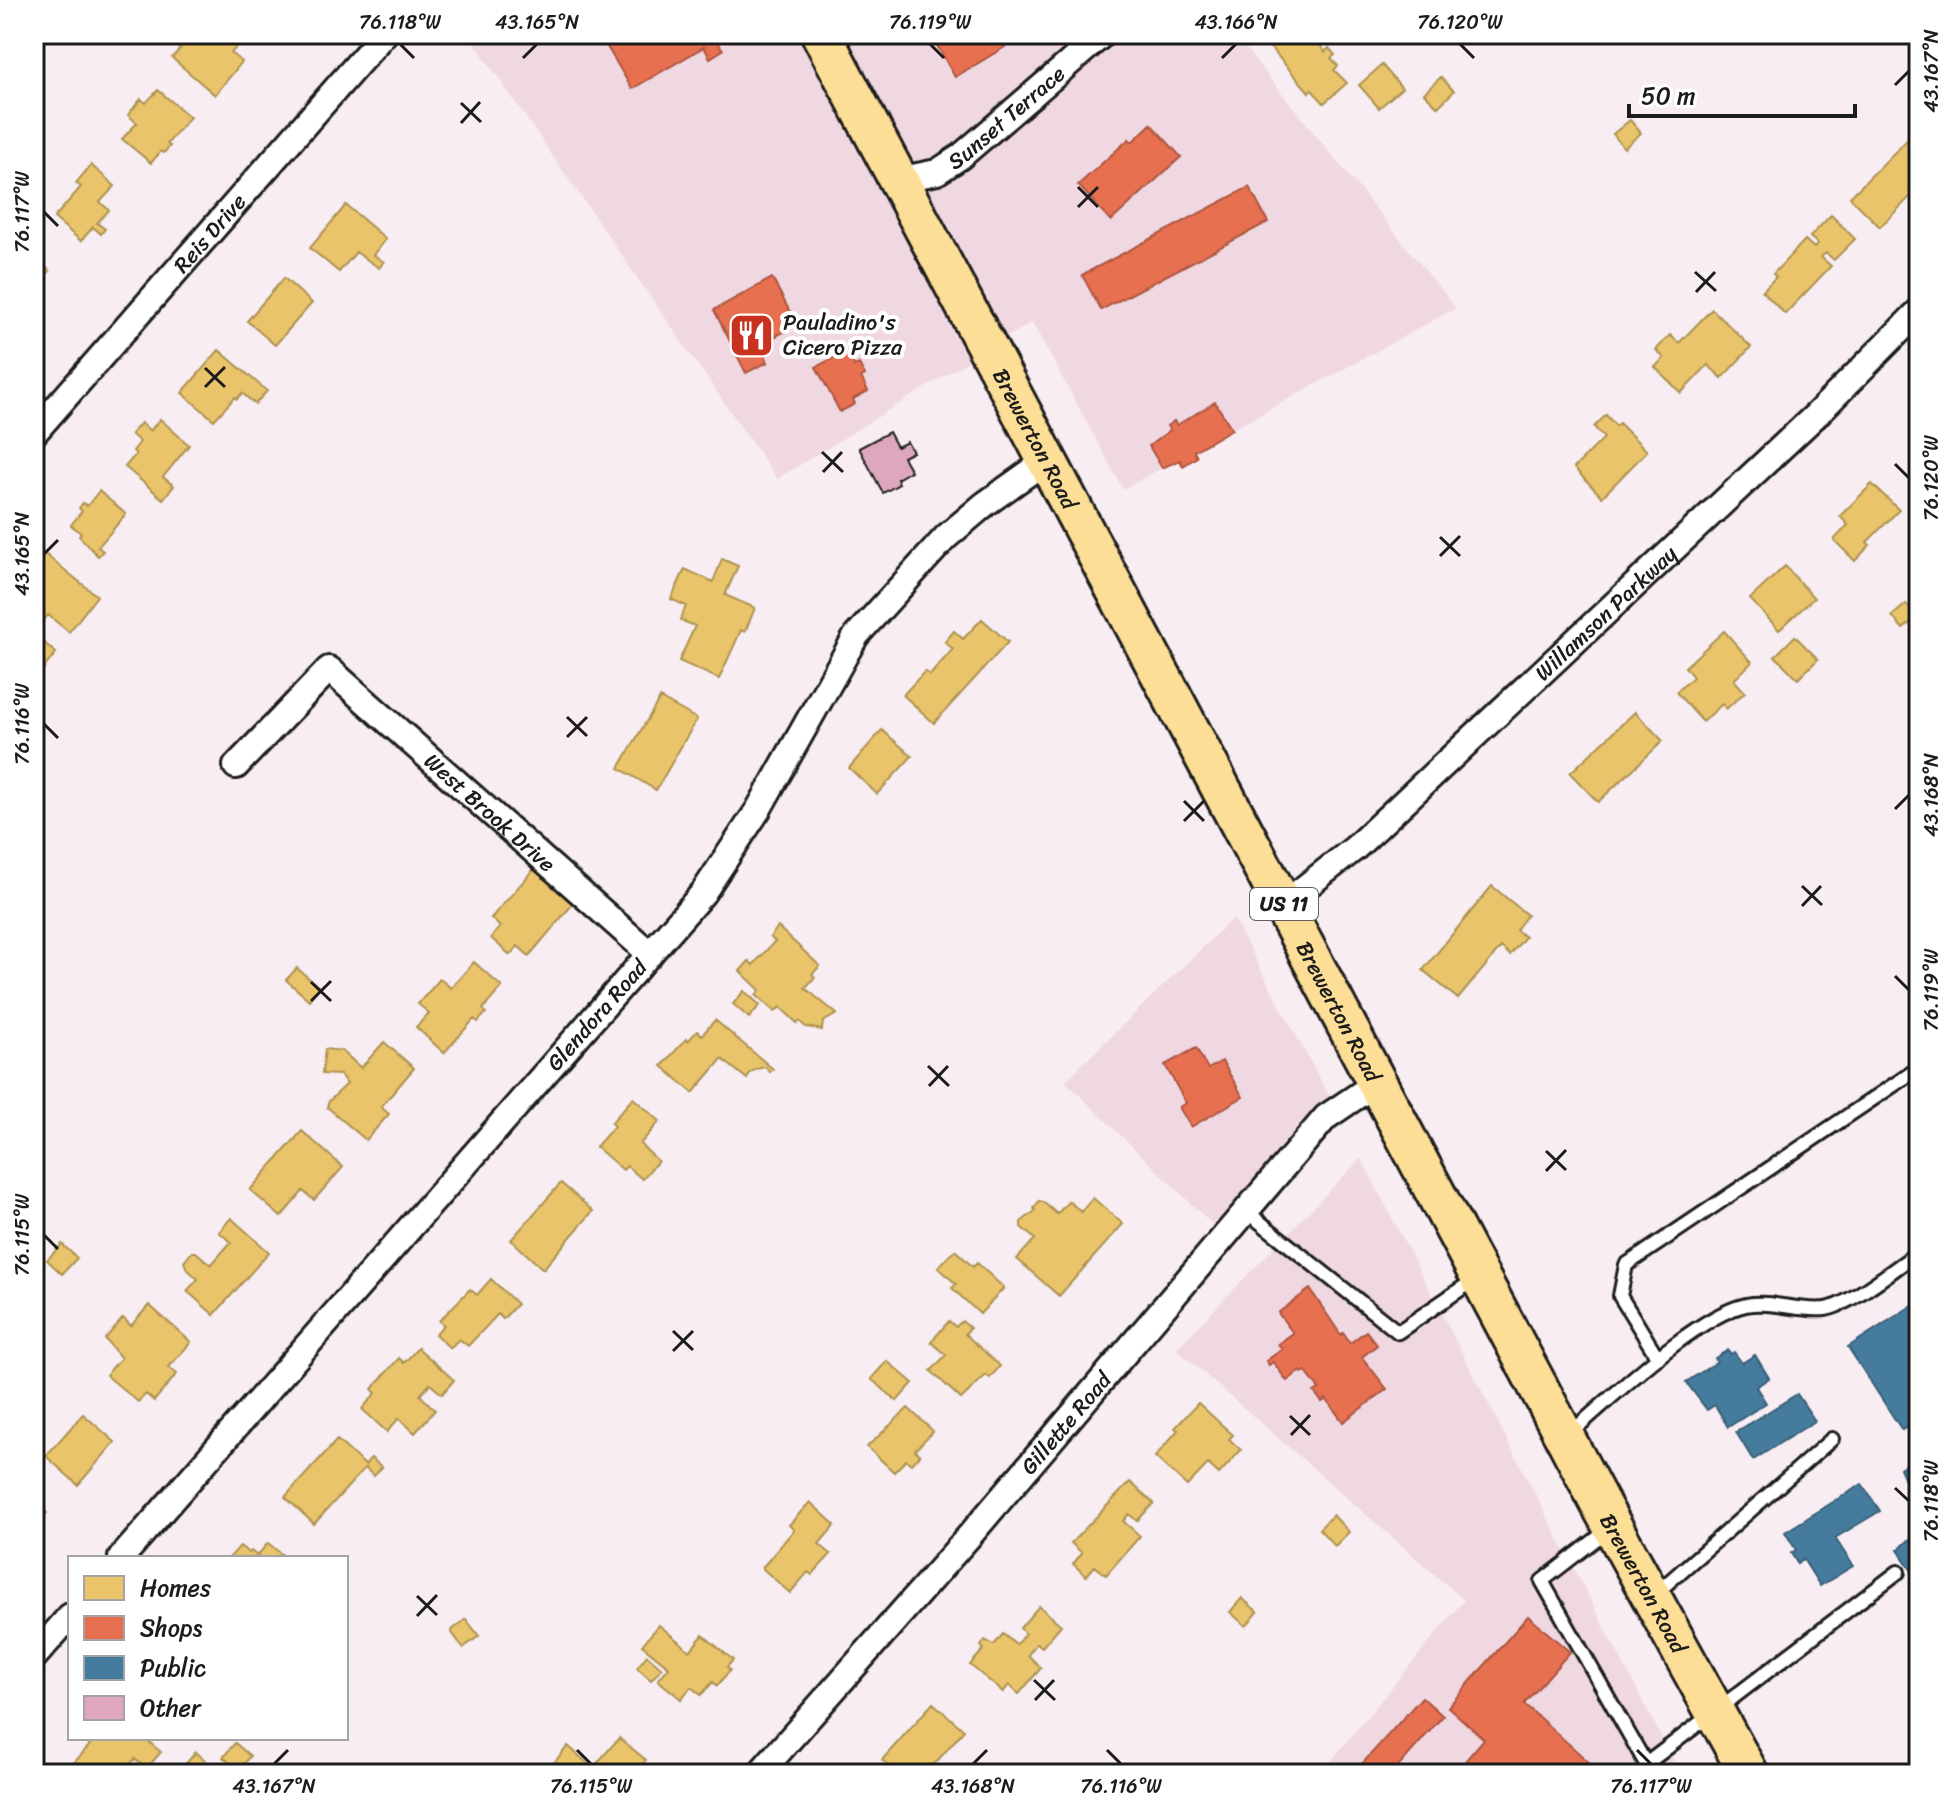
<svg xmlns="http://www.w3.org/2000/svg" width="1953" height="1808" viewBox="0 0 1953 1808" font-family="Sriracha,sans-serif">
	<rect width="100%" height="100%" fill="#f8edf2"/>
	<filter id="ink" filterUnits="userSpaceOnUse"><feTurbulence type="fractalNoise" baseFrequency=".0125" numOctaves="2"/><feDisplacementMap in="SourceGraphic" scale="16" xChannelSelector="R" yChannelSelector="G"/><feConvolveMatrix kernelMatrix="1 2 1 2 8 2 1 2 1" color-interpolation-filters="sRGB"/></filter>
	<g filter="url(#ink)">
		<!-- built -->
		<path fill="#f0d8e2" d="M468,34H1234L1456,308L1123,489L1032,322L777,479Z
			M1233,918L1330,1098L1218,1230L1065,1081Z
			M1361,1158L1678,1769L1682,1774H1320L1464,1600L1176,1349Z"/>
		<!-- homes -->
		<path fill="#e9c46a" stroke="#ac9253" stroke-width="2" d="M178,34L188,40L193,34H248L231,53L242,62L215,95L172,58L180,49L171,42Z
			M1262,34H1312L1325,52L1329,48L1335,55L1331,58L1338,66L1334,70L1347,83L1324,103L1311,89L1309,92L1261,37Z
			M1382,65L1402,88L1379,108L1359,85Z
			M1441,77L1454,91L1438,107L1424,93Z
			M158,90L190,117L167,144L170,146L164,153L161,151L151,163L122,139L137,123L128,115L141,99L146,103Z
			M1630,120L1641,133L1624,148L1613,134Z
			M1919,128V183L1909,191L1912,195L1880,227L1850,197Z
			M91,165L115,186L100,202L109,210L97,223L105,229L101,234L93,227L81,241L54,218L81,187L76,183Z
			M346,205L386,239L373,255L384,262L379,268L356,252L339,272L310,248Z
			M1831,215L1855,239L1834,260L1826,253L1821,257L1831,266L1785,314L1762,291L1776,277L1773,274L1805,240L1814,248L1818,244L1810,237Z
			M34,256L50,271L34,287Z
			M284,278L312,303L275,345L247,321Z
			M1712,309L1751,347L1722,378L1708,365L1681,393L1655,367L1664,358L1656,350L1670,335L1679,343Z
			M219,350L267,391L255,404L242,393L237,399L235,397L214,420L182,393Z
			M1606,415L1616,426L1619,423L1647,451L1602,497L1574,468L1604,438L1594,427Z
			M160,419L189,445L163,477L174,486L163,499L125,467L136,454L133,451L140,442L131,434L141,423L150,431Z
			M1872,484L1899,510L1867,542L1870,545L1855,561L1834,540L1848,525L1840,516Z
			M99,491L126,514L98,547L103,551L98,556L79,536L81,533L71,525L82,511L79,508L83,503L87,506Z
			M45,554L97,596L69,632L48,615L38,628L34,625V568Z
			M722,559L738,566L725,595L755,608L745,632L741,630L719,679L679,661L695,626L680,620L686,606L671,599L685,569L713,582Z
			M1785,566L1814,598L1779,630L1750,599Z
			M1906,604L1917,617L1903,629L1892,616Z
			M982,619L1008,642L934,723L903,695L925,671L930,675L953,649L945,642L954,631L963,639Z
			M1724,631L1752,662L1734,680L1745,692L1726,709L1722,704L1703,722L1676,692L1693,677L1685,667Z
			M34,634L56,653L41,672L34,665Z
			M1795,636L1818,659L1798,679L1775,656Z
			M660,698L697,719L656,790L619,768Z
			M1635,712L1663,741L1598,802L1570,773Z
			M882,730L912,756L877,794L849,768Z
			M543,859L582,893L529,956L518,946L510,955L491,938L500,927L491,918Z
			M1492,886L1527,915L1516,930L1525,937L1510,955L1501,947L1458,999L1423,970Z
			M778,927L820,966L812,974L815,977L805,988L837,1014L823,1022L822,1030L806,1027L799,1021L797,1023L780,1007L775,1012L756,995L760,990L740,971L749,961L753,965L775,941L770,937Z
			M474,962L502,987L483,1009L486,1013L478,1022L474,1019L444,1053L416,1027L429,1013L418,1004L440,979L451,988Z
			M297,968L319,987L309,1000L286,980Z
			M744,991L760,1005L749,1018L733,1004Z
			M715,1020L773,1069L770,1072L765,1067L757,1069L750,1073L747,1079L722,1059L693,1093L662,1066L686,1039L688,1041L697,1031L702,1035Z
			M384,1042L414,1068L381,1107L389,1114L366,1140L327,1107L329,1101L347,1084L340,1075L322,1074L325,1049L342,1051L361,1068Z
			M633,1098L660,1121L640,1144L658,1161L642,1179L627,1166L623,1170L596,1147L614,1126L611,1123Z
			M302,1131L343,1167L314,1200L303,1191L281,1217L250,1190Z
			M561,1183L593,1211L543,1269L511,1240Z
			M1093,1198L1123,1224L1059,1296L1017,1259L1035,1239L1021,1227V1222L1035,1211L1034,1208L1039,1201L1043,1202L1057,1214L1069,1201L1081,1212Z
			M231,1218L269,1252L214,1315L187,1291L198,1279L187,1269L184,1262L192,1252H196L211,1265L231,1242L219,1232Z
			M62,1244L77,1258L62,1274L47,1260Z
			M955,1250L973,1267L977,1263L1004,1288L980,1314L952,1288L956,1284L938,1267Z
			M491,1279L517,1304L503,1319L498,1314L468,1346L459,1339L450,1348L435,1334L444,1325L439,1321L470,1289L477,1295Z
			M149,1305L191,1342L169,1367L177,1374L154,1401L146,1394L138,1402L106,1375L121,1358L105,1339L123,1318L131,1326Z
			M949,1321L956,1327L962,1321L970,1328L965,1334L1000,1366L990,1378L986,1375L961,1399L931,1371L946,1355L931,1342Z
			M418,1348L454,1380L442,1394L430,1384L420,1395L435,1410L415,1433L399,1418L387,1432L362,1409L376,1393L372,1389L399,1358L404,1363Z
			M887,1361L913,1383L897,1401L871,1379Z
			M1198,1403L1233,1435L1229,1439L1241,1450L1219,1474L1208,1464L1187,1486L1155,1457L1178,1430L1175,1428Z
			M908,1408L933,1431L915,1450L920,1455L911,1464L906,1460L894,1472L867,1447Z
			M83,1414L115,1442L78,1485L46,1456Z
			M337,1440L365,1465L371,1458L382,1467L374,1476L365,1468L314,1524L285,1497Z
			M1130,1482L1154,1503L1137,1521L1129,1514L1123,1521L1140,1536L1106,1575L1095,1566L1086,1576L1073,1564L1082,1553L1071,1543Z
			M34,1502L47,1513L34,1527Z
			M810,1502L835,1525L819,1544L831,1554L812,1575L808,1572L790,1593L762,1568L794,1530L789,1525Z
			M1333,1515L1349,1532L1335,1546L1319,1529Z
			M268,1543L286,1558H229L240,1546L249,1553L251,1551L257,1556Z
			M1242,1598L1258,1612L1246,1626L1230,1612Z
			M1039,1606L1061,1625L1042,1647L1037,1643L1028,1655L1041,1668L1019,1694L1009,1685L1003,1692L970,1665L984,1649L981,1646L985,1640L994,1645L1003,1634L1016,1645L1025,1633L1020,1628Z
			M466,1619L479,1636L463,1648L451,1631Z
			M659,1625L690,1651L703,1635L733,1660L727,1667L730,1670L717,1686L713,1682L701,1695L691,1687L681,1699L658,1680L669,1667L642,1645Z
			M647,1655L662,1668L651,1680L637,1668Z
			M933,1703L964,1730L926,1774H898L882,1760Z
			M84,1738H155L150,1743L161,1752L146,1769L135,1759L120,1774H82L72,1765L90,1745Z
			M619,1738L646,1760L635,1774H563L552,1765L568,1746L593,1768Z
			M235,1743L250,1756L239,1770L223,1757Z
			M196,1752L220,1773L219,1774H190L183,1767Z"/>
		<!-- shops -->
		<path fill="#e76f51" stroke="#aa5641" stroke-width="2" d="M622,34H713L723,50L710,58L704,47L632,89L606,45Z
			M997,34L1005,47L955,77L931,35Z
			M1151,124L1181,157L1111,221L1078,185L1129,139L1132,142Z
			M1249,187L1268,222L1101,310L1082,275Z
			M772,278L797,325L759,345L768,362L746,373L714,310Z
			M847,351L854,366L859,364L865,375L861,377L868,391L853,399L855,404L840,412L816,367Z
			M1215,402L1232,429L1194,451L1197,457L1183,466L1180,460L1162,468L1149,446L1170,430L1167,426L1174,421L1177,425Z
			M1196,1048L1208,1069L1222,1061L1243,1097L1191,1127L1179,1107L1186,1103L1165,1065Z
			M1310,1289L1341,1335L1343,1333L1350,1343L1366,1331L1377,1345L1362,1357L1387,1389L1343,1422L1326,1399L1322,1402L1314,1392L1319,1389L1305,1371L1302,1373L1300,1371L1287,1381L1273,1362L1269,1365L1266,1361L1282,1349L1278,1344L1293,1333L1278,1313Z
			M1528,1616L1570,1652L1524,1704L1590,1763L1580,1774H1454L1484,1739L1448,1707Z
			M1422,1697L1443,1716L1392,1774H1353Z"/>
		<!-- public -->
		<path fill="#457b9d" stroke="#395e76" stroke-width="2" d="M1919,1301V1419L1902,1430L1848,1347Z
			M1728,1350L1731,1354L1734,1352L1742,1363L1755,1355L1769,1378L1756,1387L1766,1403L1728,1427L1715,1405L1707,1410L1686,1382L1717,1362L1715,1358Z
			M1797,1394L1815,1421L1753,1460L1736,1432Z
			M1919,1456V1513L1900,1468Z
			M1862,1484L1880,1511L1835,1538L1853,1566L1820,1586L1803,1559L1797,1563L1791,1553L1796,1550L1785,1532Z
			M1919,1531V1582L1898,1550Z"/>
		<!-- building -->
		<path fill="#dea7bd" stroke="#1c1c1c" stroke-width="2" d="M889,432L897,447L907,442L913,452L903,457L911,471L897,479L899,484L883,493L859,448Z"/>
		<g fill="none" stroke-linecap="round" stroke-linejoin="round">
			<defs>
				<path id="lane" d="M1246,1211L1398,1332L1474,1280
					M1658,1358L1620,1296L1626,1265L1919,1068
					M1570,1433C1612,1398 1695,1316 1746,1305C1771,1300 1800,1312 1825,1309C1851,1305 1896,1267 1919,1252
					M1609,1529L1542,1581L1646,1764L1898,1572
					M1654,1595L1832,1439"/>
				<g id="street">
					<path id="s1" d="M898,180L937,172L960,157L1103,34"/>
					<path id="s2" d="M34,433L384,34"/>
					<path id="s3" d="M236,766L329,669L650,954"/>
					<path id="s4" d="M1284,904L1355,848L1816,415L1919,311"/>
					<path id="s5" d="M121,1558L703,893L758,810L856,636L946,537L985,504L1047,460"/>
					<path d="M34,1657L70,1616"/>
					<path id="s6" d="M759,1774L971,1534L1326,1117L1378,1082"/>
				</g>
				<g id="primary">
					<path id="s7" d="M821,34L1604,1511L1749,1774"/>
				</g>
			</defs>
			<!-- lane casing -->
			<use href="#lane" stroke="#1c1c1c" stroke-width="18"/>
			<!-- street casing -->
			<use href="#street" stroke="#1c1c1c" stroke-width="30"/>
			<!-- primary casing -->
			<use href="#primary" stroke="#1c1c1c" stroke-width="44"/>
			<!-- lane -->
			<use href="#lane" stroke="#fff" stroke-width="12"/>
			<!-- street -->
			<use href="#street" stroke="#fff" stroke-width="24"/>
			<!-- primary -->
			<use href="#primary" stroke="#fdde96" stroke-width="38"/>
		</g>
	</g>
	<!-- ticks -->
	<path fill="none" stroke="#1c1c1c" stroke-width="3" d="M400,44L414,58M930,44L944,58M1460,44L1474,58M523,58L537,44M1222,58L1236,44M1895,85L1909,71M461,103L481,122M461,123L480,102M1078,187L1098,207M1078,207L1098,187M44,212L58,226M1695,272L1716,291M1696,292L1715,272M205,368L225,387M205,387L225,367M822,452L843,472M1895,464L1909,478M823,472L842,452M1440,537L1460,556M44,554L58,540M1440,556L1460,536M567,717L587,736M44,724L58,738M567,737L587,717M1184,801L1204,821M1895,809L1909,795M1184,821L1204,801M1802,886L1822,905M1802,906L1821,886M1895,976L1909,990M311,982L331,1001M311,1001L331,981M928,1066L949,1086M929,1086L948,1066M1546,1151L1566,1170M1546,1171L1566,1150M44,1235L58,1249M673,1331L693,1350M673,1351L693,1331M1290,1416L1310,1435M1291,1435L1310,1415M1895,1488L1909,1501M417,1596L437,1615M417,1616L437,1595M1034,1680L1055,1700M1035,1700L1054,1680M577,1750L591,1764M1107,1750L1121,1764M1637,1750L1651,1764M274,1764L288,1750M973,1764L987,1750"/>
	<!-- icons -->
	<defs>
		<symbol id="restaurant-square" viewBox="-11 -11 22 22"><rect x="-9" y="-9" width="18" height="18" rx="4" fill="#c8321e" stroke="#fff"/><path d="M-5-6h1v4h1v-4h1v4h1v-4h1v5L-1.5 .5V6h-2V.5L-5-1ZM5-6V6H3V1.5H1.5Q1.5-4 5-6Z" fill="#fff"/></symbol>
	</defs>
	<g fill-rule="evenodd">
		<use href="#restaurant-square" x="726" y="310" width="51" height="51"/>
	</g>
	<g text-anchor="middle" stroke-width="8" stroke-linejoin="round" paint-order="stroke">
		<!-- shield labels -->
		<rect fill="#fff" stroke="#606060" stroke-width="2" x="1250" y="888" width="68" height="32" rx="6"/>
		<g font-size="20" font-weight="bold" fill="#1c1c1c">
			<text x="1284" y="911">US 11</text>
		</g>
		<!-- street labels -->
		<g font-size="22" fill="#1c1c1c" stroke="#fff">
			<text dy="8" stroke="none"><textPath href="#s1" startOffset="128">Sunset Terrace</textPath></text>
			<text dy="8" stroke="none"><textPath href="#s2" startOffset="266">Reis Drive</textPath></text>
			<text dy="8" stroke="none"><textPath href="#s7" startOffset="458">Brewerton Road</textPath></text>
			<text dy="8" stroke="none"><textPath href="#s4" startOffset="434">Willamson Parkway</textPath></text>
			<text dy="8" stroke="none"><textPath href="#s3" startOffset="350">West Brook Drive</textPath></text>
			<text dy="8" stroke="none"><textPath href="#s7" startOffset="1106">Brewerton Road</textPath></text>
			<text dy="8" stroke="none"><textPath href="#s5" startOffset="722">Glendora Road</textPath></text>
			<text dy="8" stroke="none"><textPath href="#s6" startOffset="466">Gillette Road</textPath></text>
			<text dy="8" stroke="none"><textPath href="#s7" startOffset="1754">Brewerton Road</textPath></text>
		</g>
		<!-- poi labels -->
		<g font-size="22" fill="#1c1c1c" stroke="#fff" text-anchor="start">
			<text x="783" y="330">Pauladino's<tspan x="783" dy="25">Cicero Pizza</tspan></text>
		</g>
	</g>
	<!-- margin -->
	<rect width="1953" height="1808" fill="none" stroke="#fff" stroke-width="88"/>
	<!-- legend -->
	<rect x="68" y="1556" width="280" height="184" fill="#ffffff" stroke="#a4a4a4" stroke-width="2"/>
	<rect x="84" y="1576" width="40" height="24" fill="#e9c46a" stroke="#a4a4a4" stroke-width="2"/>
	<text x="140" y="1596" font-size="24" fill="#1c1c1c">Homes</text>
	<rect x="84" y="1616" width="40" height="24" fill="#e76f51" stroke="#a4a4a4" stroke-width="2"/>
	<text x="140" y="1636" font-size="24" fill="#1c1c1c">Shops</text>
	<rect x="84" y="1656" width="40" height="24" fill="#457b9d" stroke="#a4a4a4" stroke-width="2"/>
	<text x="140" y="1676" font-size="24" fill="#1c1c1c">Public</text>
	<rect x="84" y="1696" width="40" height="24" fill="#dea7bd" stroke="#a4a4a4" stroke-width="2"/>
	<text x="140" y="1716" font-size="24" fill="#1c1c1c">Other</text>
	<!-- scale -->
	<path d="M1629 104v12h226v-12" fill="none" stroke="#1c1c1c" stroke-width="4"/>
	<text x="1641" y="104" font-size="24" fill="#1c1c1c" stroke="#ffffff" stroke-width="6" paint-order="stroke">50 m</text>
	<rect x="44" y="44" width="1865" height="1720" fill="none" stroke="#1c1c1c" stroke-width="3"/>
	<g font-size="20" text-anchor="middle" fill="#1c1c1c">
		<text x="400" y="29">76.118°W</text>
		<text x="537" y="29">43.165°N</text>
		<text x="930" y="29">76.119°W</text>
		<text x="1236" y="29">43.166°N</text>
		<text x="1460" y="29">76.120°W</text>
		<text transform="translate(1931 71) rotate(-90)" y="7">43.167°N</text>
		<text transform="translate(22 212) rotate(-90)" y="7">76.117°W</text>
		<text transform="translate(1931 478) rotate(-90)" y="7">76.120°W</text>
		<text transform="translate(22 554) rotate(-90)" y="7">43.165°N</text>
		<text transform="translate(22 724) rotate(-90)" y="7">76.116°W</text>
		<text transform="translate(1931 795) rotate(-90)" y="7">43.168°N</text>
		<text transform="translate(1931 990) rotate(-90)" y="7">76.119°W</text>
		<text transform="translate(22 1235) rotate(-90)" y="7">76.115°W</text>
		<text transform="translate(1931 1501) rotate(-90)" y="7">76.118°W</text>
		<text x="274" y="1793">43.167°N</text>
		<text x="591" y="1793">76.115°W</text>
		<text x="973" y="1793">43.168°N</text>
		<text x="1121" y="1793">76.116°W</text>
		<text x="1651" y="1793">76.117°W</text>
	</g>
</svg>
